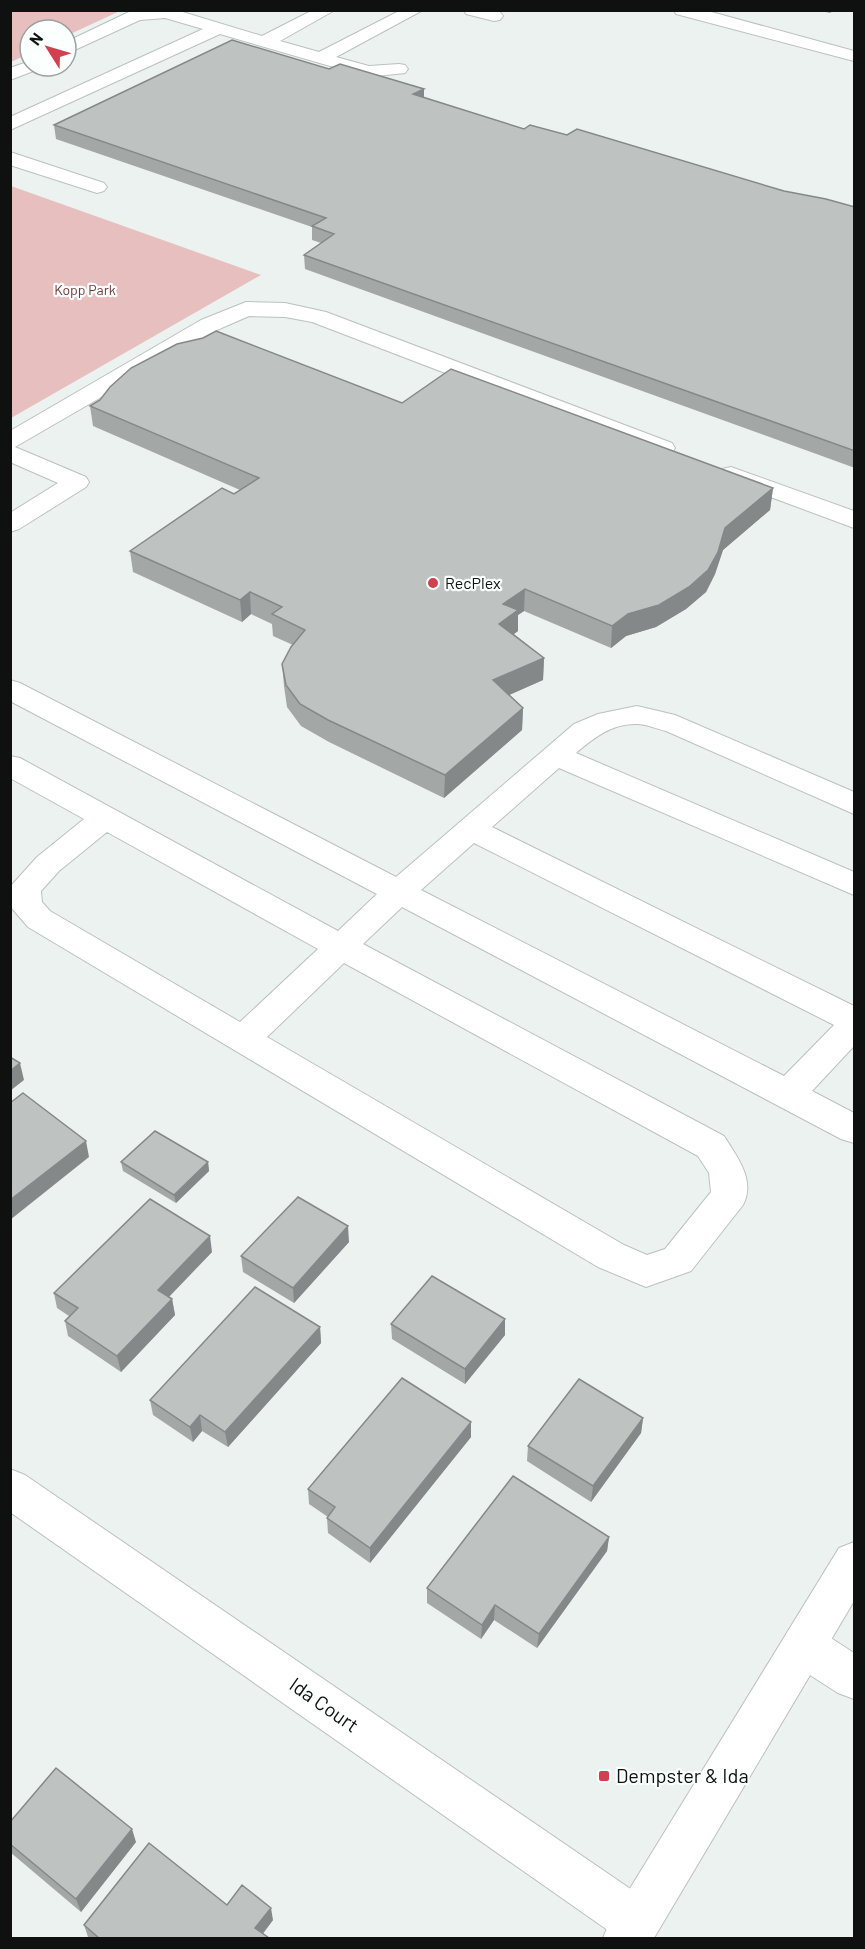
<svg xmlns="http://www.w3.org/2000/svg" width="865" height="1949" viewBox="0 0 865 1949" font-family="Barlow,sans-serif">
	<rect width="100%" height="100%" fill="#ecf2f0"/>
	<!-- green -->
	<path fill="#e7bfbe" d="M10,11L11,10L120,11L66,36V30H30V53L11,62Z
		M11,186L261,275L11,418Z"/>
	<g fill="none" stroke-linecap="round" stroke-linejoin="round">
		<defs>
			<path id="minor" d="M176,10L262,36L313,10H335L280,41L319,52L401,10H423L336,57L369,66L399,64L405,65L408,69L405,73L368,77L220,34L10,130V117L203,29L165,18L140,20L66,54V42L131,11Z
				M464,10L500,12L503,16L500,20L494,21L466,14Z
				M674,10H704L854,51V61L676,14Z
				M30,61V66H39L36,70L10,80V68Z
				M10,152L104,183L107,187L104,191L97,193L10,165Z
				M246,302L285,303L326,312L672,443L675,448L672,453L663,455L654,453L312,322L285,317L249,316L217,330L15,447L86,477L89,482L86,487L19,529L10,532V513L58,483L10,462V431L201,320Z
				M731,467L854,511V528L722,479L719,474L722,469Z
				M10,680L20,683L396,877L574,724L598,714L637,706L675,715L854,792V814L666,731C657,729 646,724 637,724C613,723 593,738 576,753L854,872V895L559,768L492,827L854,1006V1046L812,1091L854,1113V1143L841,1139L402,907L363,944L724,1136C737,1157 756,1180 743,1205L691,1271L646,1287L598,1267L28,927L10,906V887L37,857L84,819L10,778V756L20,758L338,931L377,894L10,701ZM107,832L318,949L240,1022L50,911L42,902L41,891L59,871ZM474,843L834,1025L784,1076L421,890ZM344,963L698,1156L709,1173L711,1192L665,1249L647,1255L624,1245L267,1037Z
				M10,1469L25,1475L654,1905L661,1922L654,1938H619L10,1512Z
				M804,1625L820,1631L854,1653V1699L838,1693L788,1661L782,1646L788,1631Z"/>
			<path id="major" d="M854,1542V1601L654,1938H603L610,1921L839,1548Z"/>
		</defs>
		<!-- minor casing -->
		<use href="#minor" stroke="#bbc1bf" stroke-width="2"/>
		<!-- major casing -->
		<use href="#major" stroke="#bbc1bf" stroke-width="2"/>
		<!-- minor -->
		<use href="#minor" fill="#fff" fill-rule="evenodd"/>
		<!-- major -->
		<use href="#major" fill="#fff" fill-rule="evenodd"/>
	</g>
	<!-- wall -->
	<path fill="#a3a8a7" d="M816,10H835L830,13Z
		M329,69L424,89V98L524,129L567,135L784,191L855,207V468L305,269L304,255L321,243L312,240V227L56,139L54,125Z
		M402,403L773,488L770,510L723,550L715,574L706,592L686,609L656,627L626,636L611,648L524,611L518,615V631L514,634L544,658L543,680L509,695L523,708L522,730L444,798L329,742L301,726L287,707L284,686L282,664L293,645L273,636L272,624L251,614L242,622L133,572L130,551L240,490L93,426L90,406Z
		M121,1162H208L209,1171L176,1203L123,1171Z
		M349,1242L294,1303L243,1272L241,1256Z
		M212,1252L169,1297L172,1299L175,1315L121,1372L68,1336L65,1321L69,1316L57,1308L54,1293Z
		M505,1319V1335L465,1384L392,1339L391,1324Z
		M320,1327L321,1343L228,1447L202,1431L193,1442L153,1415L150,1400Z
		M643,1418L641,1433L591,1502L527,1461L528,1446Z
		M471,1422V1437L370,1563L328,1533L327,1518L328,1517L309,1504L308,1489Z
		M609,1537L607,1551L537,1648L494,1620L481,1639L427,1603V1588Z
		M10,1822L136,1842L81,1912L10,1852Z
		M227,1905L273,1920L263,1934L269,1938H89L88,1937L84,1925Z"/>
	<!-- shaded-wall -->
	<path fill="#858888" d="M424,89V102L413,94Z
		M773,488L770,510L723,550L715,574L706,592L686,609L656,627L626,636L611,648L612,626L725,528Z
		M525,589L524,611L518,615V631L499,645V624L503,604Z
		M250,592L251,614L242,622L240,600Z
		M544,658L543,680L493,702V680Z
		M523,708L522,730L444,798L445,775Z
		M20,1063L24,1080L10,1091V1071Z
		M86,1141L89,1157L10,1220V1200Z
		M208,1162L209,1171L176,1203L174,1195Z
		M348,1226L349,1242L294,1303L293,1288Z
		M210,1236L212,1252L160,1306L158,1290Z
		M172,1299L175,1315L121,1372L117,1356Z
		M505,1319V1335L465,1384V1369Z
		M320,1327L321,1343L228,1447L225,1432Z
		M200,1415L202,1431L193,1442L190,1427Z
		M643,1418L641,1433L591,1502L593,1486Z
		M471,1422V1437L370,1563V1548Z
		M609,1537L607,1551L537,1648L539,1634Z
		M495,1605L494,1620L481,1639L482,1625Z
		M132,1829L136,1842L81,1912L76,1899Z
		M271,1908L273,1920L259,1938L255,1928Z"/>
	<!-- building -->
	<path fill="#bec3c2" stroke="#858888" stroke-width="1.5" d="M232,40L329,69L340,64L424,89L413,94L524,129L530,125L567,135L577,129L784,191L826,199L855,207V451L304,255L334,234L312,226L326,218L54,125Z
		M216,331L402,403L451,369L773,488L725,528L718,552L708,570L689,587L659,605L628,614L612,626L525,589L503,604L518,610L499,624L544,658L493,680L523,708L445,775L328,720L300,704L286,685L282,664L291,647L305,630L272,614L282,607L250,592L240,600L130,551L222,488L234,494L259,478L90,406L100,400L110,387L131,368L177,344L203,338Z
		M10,1057L20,1063L10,1071Z
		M23,1093L86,1141L10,1200V1103Z
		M155,1131L208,1162L174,1195L121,1162Z
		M298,1197L348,1226L293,1288L241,1256Z
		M150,1199L210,1236L158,1290L172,1299L117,1356L65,1321L78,1308L54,1293Z
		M432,1276L505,1319L465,1369L391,1324Z
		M255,1287L320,1327L225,1432L200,1415L190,1427L150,1400Z
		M402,1378L471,1422L370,1548L327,1518L335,1507L308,1489Z
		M579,1379L643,1418L593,1486L528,1446Z
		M513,1476L609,1537L539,1634L495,1605L482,1625L427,1588Z
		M56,1768L132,1829L76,1899L10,1844V1822Z
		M149,1843L227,1905L242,1885L271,1908L255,1928L269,1938H99L84,1925Z"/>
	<!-- markers -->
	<g fill="#d04050" stroke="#fbfffe" stroke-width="2">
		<circle cx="433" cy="583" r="6"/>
		<rect x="598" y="1770" width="12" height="12" rx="3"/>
	</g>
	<g text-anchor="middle" stroke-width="4.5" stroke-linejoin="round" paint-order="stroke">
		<!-- far-park labels -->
		<g font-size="14" fill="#71383a" stroke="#fbfffe">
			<text x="85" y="295">Kopp Park</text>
		</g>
		<!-- poi labels -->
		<g font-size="16" fill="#0f1110" stroke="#fbfffe" text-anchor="start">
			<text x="445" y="589">RecPlex</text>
		</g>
		<!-- near-street labels -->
		<g font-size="20" fill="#0f1110" stroke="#fbfffe">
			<text transform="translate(324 1705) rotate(35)" y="7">Ida Court</text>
		</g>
		<!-- near-poi labels -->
		<g font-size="20" fill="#0f1110" stroke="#fbfffe" text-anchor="start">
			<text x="616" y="1783">Dempster &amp; Ida</text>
		</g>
	</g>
	<!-- border -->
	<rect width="865" height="1949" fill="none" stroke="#0f1110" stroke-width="24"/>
	<!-- north arrow -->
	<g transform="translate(48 48) rotate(307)"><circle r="28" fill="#fbfffe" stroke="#9da09f" stroke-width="1.5"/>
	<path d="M0-4.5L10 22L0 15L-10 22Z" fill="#d04050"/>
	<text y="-9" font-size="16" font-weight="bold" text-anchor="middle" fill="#0f1110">N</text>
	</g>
</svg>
